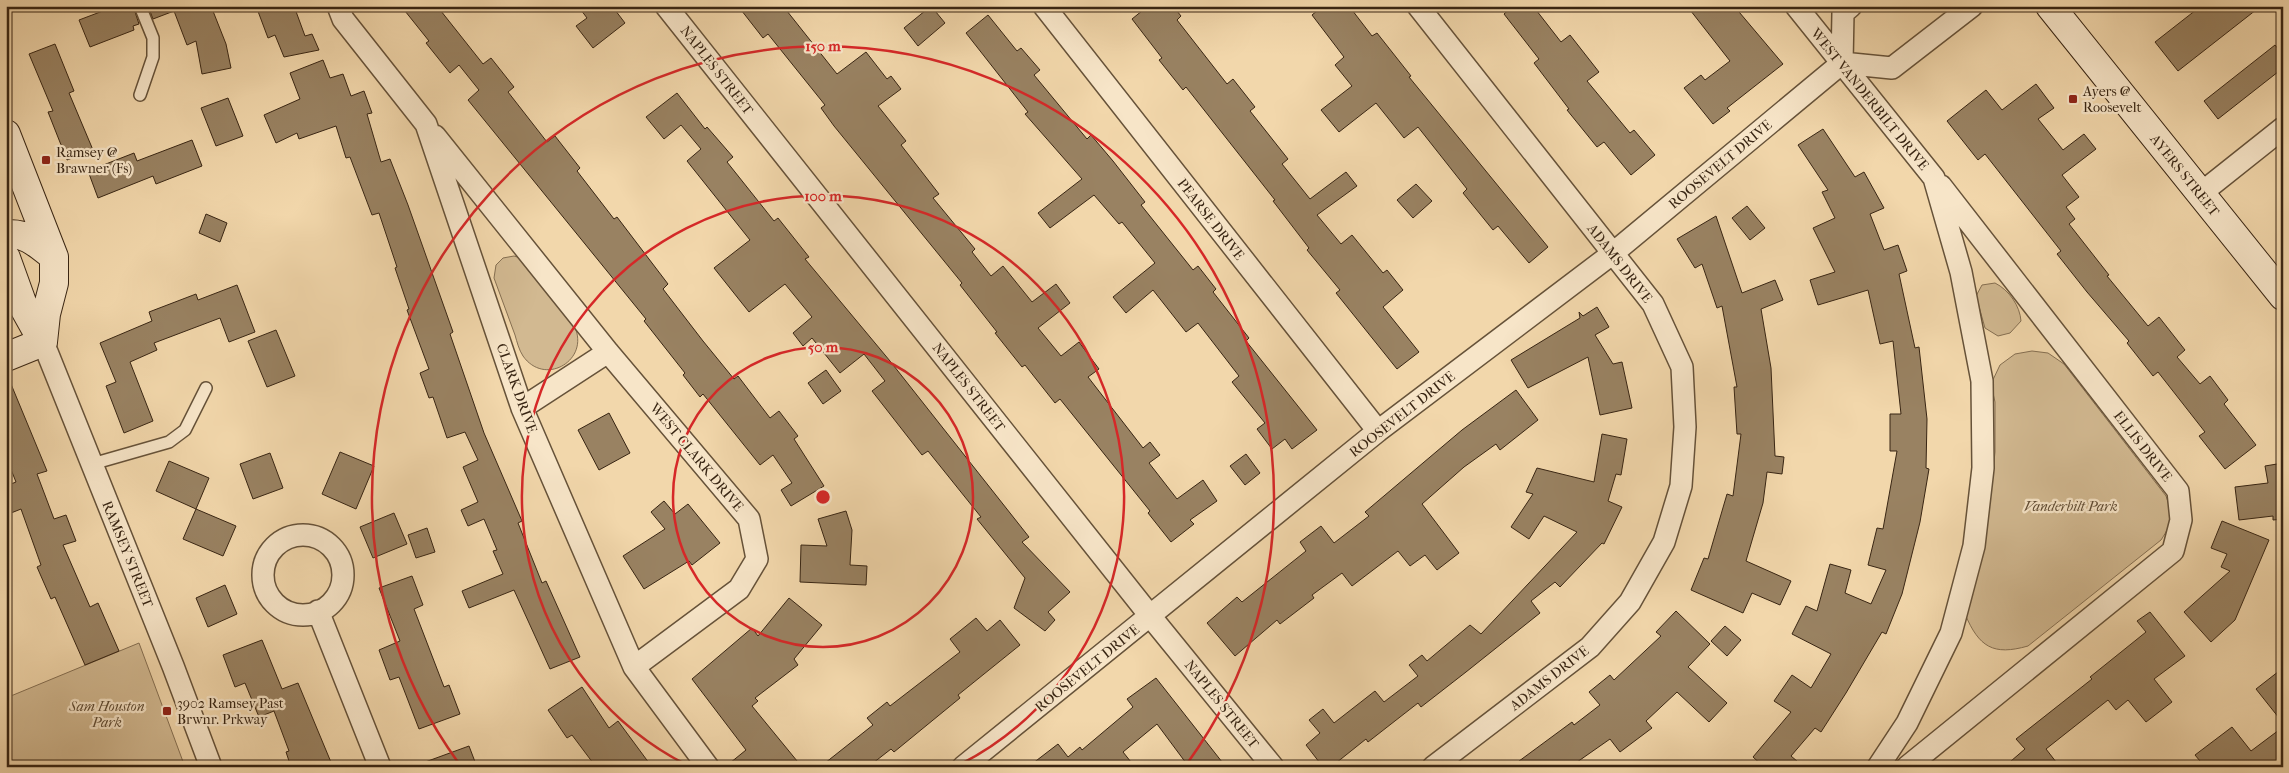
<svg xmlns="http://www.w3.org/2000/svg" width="2289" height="773" viewBox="0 0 2289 773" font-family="'IM FELL French Canon',serif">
	<rect width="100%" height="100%" fill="#f2d7ab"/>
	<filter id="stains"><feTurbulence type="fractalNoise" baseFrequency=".004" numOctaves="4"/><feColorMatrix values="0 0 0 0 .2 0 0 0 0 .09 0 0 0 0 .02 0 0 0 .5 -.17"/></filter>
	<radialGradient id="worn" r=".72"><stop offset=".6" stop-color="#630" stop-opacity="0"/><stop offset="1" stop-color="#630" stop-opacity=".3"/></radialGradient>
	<!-- green -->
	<path fill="#d2b991" stroke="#856f52" d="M514,256L524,259C535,274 572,316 576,330C587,362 544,386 523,356C519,350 517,342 515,335C508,316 501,297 494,278L496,265L503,258Z
		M1995,283C2009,290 2020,306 2021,321L2010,333L1998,336L1985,328L1976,296L1982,285Z
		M2032,351L2048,353L2064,364L2166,496C2173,516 2173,522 2161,540L2028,646C1993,656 1979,647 1965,614L1989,508L1995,452V402L1991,384L2000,365L2015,354Z
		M139,643L185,767H6V698Z"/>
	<!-- building -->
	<path fill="#998262" stroke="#382513" d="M116,6H133L139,24L133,26L134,30L90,47L79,20Z
		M148,6H211L226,44L231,68L202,74L196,41L187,45L174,11L153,19Z
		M256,6H294L305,36L312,34L319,50L284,57L275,35L268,38Z
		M401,6H437L483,64L491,58L514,87L508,92L547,142L555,136L580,168L577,171L614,219L617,217L668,284L663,289L703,341L734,379L738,376L770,418L779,411L798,436L794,439L824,486L791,506L781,490L792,483L773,455L760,465L703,394L700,397L683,375L685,373L644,321L646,319L468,100L479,90L459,65L450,73L426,43L429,41Z
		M578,6H612L625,23L593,48L576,26L587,18Z
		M738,6H783L837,74L866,52L887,79L891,76L901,89L878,106L906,141L901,145L939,194L933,198L975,249L972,252L991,276L1003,266L1032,302L1056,284L1070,303L1038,328L1061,356L1079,342L1099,369L1088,377L1143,448L1150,442L1160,455L1149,463L1177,499L1203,480L1217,501L1190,520L1194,524L1171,542L1148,513L1150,511L1060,399L1055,403L1025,365L1022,367L995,333L997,332L960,285L962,283L834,126L821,108L825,105L768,34L763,38Z
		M931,6L945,23L918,46L904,28Z
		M1148,6H1173L1181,16L1177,20L1227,84L1233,79L1255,107L1250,111L1288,159L1282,164L1310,199L1346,172L1357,186L1317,215L1341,244L1352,235L1383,273L1387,270L1403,290L1383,307L1419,352L1397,369L1336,293L1340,290L1307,250L1309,248L1273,201L1275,200L1186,87L1183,90L1159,60L1162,58L1132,19Z
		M1323,6H1349L1372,36L1377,33L1411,76L1409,77L1548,247L1529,263L1498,226L1493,230L1463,193L1467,189L1418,127L1404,138L1376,103L1339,132L1321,110L1352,86L1335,65L1344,57L1312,15Z
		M1513,6H1533L1561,42L1570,35L1599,72L1587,81L1630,133L1634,130L1655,155L1631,175L1604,142L1597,147L1567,110L1569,109L1534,63L1539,59L1504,14Z
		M1687,6H1734L1783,64L1727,108L1730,111L1713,124L1684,88L1701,75L1705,80L1730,61Z
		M2201,6H2261L2178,71L2155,42Z
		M988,15L1017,51L1021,48L1040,70L1034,75L1087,139L1091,135L1113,161L1145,202L1141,205L1193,270L1198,266L1216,289L1213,292L1249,338L1246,341L1317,430L1292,449L1285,439L1272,449L1257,429L1265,423L1232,382L1239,376L1198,323L1186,332L1153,290L1126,313L1113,297L1155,263L1122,222L1119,224L1094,195L1050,228L1038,213L1082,179L1025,114L1028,112L966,33Z
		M55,44L74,91L69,93L93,150L67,160L48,112L53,111L29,54Z
		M2275,45L2283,55V68L2218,119L2204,101Z
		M323,60L330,78L343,74L351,96L364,91L372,113L367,114L381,162L390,159L408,205L453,332L450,334L484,433L522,521L518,523L542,583L546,581L580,657L550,669L514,590L469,608L462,591L503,574L493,551L497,550L484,519L468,526L461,510L478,502L463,467L478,460L465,432L447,438L433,397L429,398L420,373L429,369L407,310L409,309L395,268L397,267L379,213L372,215L350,157L346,158L336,126L299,139L297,133L276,143L264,115L300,99L290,73Z
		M2036,84L2054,108L2038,119L2063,150L2084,134L2096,149L2062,175L2079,197L2066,207L2075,219L2069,224L2109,275L2107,276L2148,326L2159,317L2185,350L2177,357L2200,384L2210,376L2228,400L2224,404L2256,445L2225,469L2199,436L2205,432L2158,372L2153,376L2127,343L2129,341L2087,292L2057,254L2061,251L1985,154L1978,160L1947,121L1986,90L2002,110Z
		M677,93L705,129L707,127L733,157L727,162L774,221L778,218L809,257L805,259L890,361L1029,537L1022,542L1070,592L1048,612L1055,620L1045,631L1014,608L1025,578L977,519L981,517L928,451L922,455L872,391L885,381L864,354L840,373L812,338L803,346L793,333L812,317L785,284L749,312L714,268L750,240L687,161L701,149L681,125L664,139L646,117Z
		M228,98L243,136L216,146L201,108Z
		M1823,129L1855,177L1864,172L1884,208L1870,214L1884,250L1898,245L1907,271L1899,274L1915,348L1919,347L1927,419L1926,468L1929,469L1920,522L1902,594L1886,634L1882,632L1846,693L1821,732L1815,728L1791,756L1804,767H1764L1753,757L1791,712L1774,701L1792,675L1811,688L1831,654L1792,634L1806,606L1817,611L1830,564L1851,570L1845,593L1871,604L1886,570L1868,565L1877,528L1883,529L1897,451H1890V414H1901L1893,341L1880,344L1868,290L1818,305L1810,280L1835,272L1813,228L1835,218L1822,192L1828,190L1798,145Z
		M192,140L202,166L156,184L153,176L98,198L88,171L134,153L137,161Z
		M1416,184L1432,201L1413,218L1397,200Z
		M1747,206L1765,228L1750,240L1732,218Z
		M206,214L227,223L220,242L199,233Z
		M1716,216L1742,293L1775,280L1783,300L1761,309L1771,368L1775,456L1784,457L1782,474L1767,472L1763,503L1746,561L1791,581L1780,605L1752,593L1743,613L1691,590L1704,558L1708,559L1727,494L1733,496L1741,434H1737L1734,387H1737L1722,306L1717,308L1702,264L1695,268L1677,239Z
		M237,285L255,332L229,342L220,318L154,343L157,350L130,362L153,421L124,433L106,386L116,382L100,343L152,321L149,312L196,294L198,300Z
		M1597,307L1609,327L1595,335L1613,364L1622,362L1632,408L1600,415L1588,357L1528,388L1511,360L1580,318L1579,312L1583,316Z
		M276,330L295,376L267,387L248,341Z
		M826,370L841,391L823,404L808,383Z
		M6,372L47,471L37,474L54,519L66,515L76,541L63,545L90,607L98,603L119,651L85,665L55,597L51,599L37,567L41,565L21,509L11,513L6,502V486L16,482L6,457Z
		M1516,390L1538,420L1500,450L1496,444L1464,467L1422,504L1459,553L1437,570L1425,555L1410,566L1398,551L1352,586L1342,573L1312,595L1314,598L1280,624L1277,620L1235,656L1207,623L1237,597L1242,602L1306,551L1300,542L1321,526L1334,543L1369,516L1365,512L1462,430Z
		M609,413L630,453L599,470L578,430Z
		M1602,434L1627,439L1621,475L1616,474L1608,501L1622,507L1604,544L1602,543L1560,587L1555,582L1531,601L1540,613L1466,672L1421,707L1418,703L1368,742L1366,739L1331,767H1323L1306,745L1320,733L1309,720L1323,709L1334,723L1375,691L1384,702L1418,676L1409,665L1422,655L1427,661L1470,625L1481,634L1577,532L1544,516L1529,539L1511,527L1533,494L1526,492L1537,468L1594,482Z
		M340,452L374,466L356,509L322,494Z
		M270,453L283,488L253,499L240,464Z
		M1246,454L1260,473L1245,485L1230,466Z
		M169,461L209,478L196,509L156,491Z
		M2283,463V519L2273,520V516L2239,520L2235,487L2268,483L2265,466Z
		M664,501L675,514L688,504L720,543L692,565L689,561L644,589L623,556L665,529L651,512Z
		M196,509L236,526L223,556L183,539Z
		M846,511L852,530L850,565L867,566L866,585L800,582L801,545L827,546L818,519Z
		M394,513L407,544L373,558L360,527Z
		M2222,521L2269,540L2235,620L2211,642L2184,612L2230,571L2221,567L2227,554L2211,548Z
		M427,528L435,552L416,558L408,535Z
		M412,576L423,605L414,609L444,687L449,685L460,714L419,729L399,677L390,680L379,650L400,641L379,588Z
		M225,585L237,614L208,627L196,598Z
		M789,598L822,625L794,659L798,665L755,698L758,701L752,706L802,767H725L746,750L692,679L752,628L758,636Z
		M1676,611L1710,644L1688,667L1727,703L1709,722L1677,692L1646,721L1652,728L1620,752L1610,739L1570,767H1511L1572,722L1574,725L1600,705L1589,692L1610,675L1614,680L1661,636L1656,632Z
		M2150,612L2185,656L2154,679L2172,702L2146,722L2128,700L2116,710L2108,700L2046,749L2060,767H2004L2025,749L2016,739L2092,679L2090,677L2146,632L2137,621Z
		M976,618L987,631L1000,620L1020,645L958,695L960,698L894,752L891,749L868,767H820L873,725L867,718L887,702L890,706L960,652L950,639Z
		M1725,626L1741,640L1727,656L1711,641Z
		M262,640L282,689L298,683L333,767H291L286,752L289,751L274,711L259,717L245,683L235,687L223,655Z
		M2283,668V723L2256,689Z
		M1156,678L1226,767H1189L1157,724L1123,752L1135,767H1028L1058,744L1068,757L1080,747L1082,750L1133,707L1127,699Z
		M582,687L609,728L618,721L652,767H596L572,735L567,738L548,710Z
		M2232,727L2251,751L2283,727V767H2205L2195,755Z
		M469,746L477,767H417V765Z"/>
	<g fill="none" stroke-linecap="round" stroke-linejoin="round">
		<defs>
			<path id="lane" d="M140,95L153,57V38L140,6
				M92,464L169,442L185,430L206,388"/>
			<path id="street" d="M338,6L343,19L426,124L522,408L634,667L708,767
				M666,6L1151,617L1273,767
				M1044,6L1378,431
				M1418,6L1653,304L1682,367L1685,427L1681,486L1664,542L1630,602L1590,647L1433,767
				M1796,6L1934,178L1961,272L1982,381L1983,468L1974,546L1951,633L1907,723L1878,767
				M1842,63L1843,13L1851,6
				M435,136L608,352L749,519L757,559L739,589L634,667
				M2200,194L2283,128
				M43,342L173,666L211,767
				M522,408L608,352
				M263 575a40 40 0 1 1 80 0a40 40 0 1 1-80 0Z
				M318,611L380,767
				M963,767L1378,431L1612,254L1842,63L1892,68L1972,6
				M1907,767L2173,551L2181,520L2178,491L1941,186"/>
			<path id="secondary" d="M2050,6L2283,296
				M6,134L54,257V283L46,314L43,342
				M6,235C25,231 40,246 54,257
				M6,258L24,308L43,342
				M6,357L43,342"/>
		</defs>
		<!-- lane casing -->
		<use href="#lane" stroke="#665239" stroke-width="14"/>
		<!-- street casing -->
		<use href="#street" stroke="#665239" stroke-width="24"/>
		<!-- secondary casing -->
		<use href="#secondary" stroke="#382513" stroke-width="30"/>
		<!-- lane -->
		<use href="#lane" stroke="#f7e5c8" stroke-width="11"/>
		<!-- street -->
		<use href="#street" stroke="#f7e5c8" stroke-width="21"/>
		<!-- secondary -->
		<use href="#secondary" stroke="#f7e5c8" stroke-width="28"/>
	</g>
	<!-- distance rings -->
	<g fill="none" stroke="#d62828" stroke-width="2.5">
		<circle cx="823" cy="497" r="150"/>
		<path d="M689 766A301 301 0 1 1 957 766"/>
		<path d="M460 765A451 451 0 1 1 1186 765"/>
	</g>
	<!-- markers -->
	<g fill="#8f2418" stroke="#f7e5c8" stroke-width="2">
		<rect x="2068" y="94" width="10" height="10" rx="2.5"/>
		<rect x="41" y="155" width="10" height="10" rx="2.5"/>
		<rect x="162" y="706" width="10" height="10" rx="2.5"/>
	</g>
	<g text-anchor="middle" stroke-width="4.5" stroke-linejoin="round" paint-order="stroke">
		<!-- street labels -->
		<g font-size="14" fill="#382513" stroke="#f7e5c8">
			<text transform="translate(717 70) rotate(52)" y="5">NAPLES STREET</text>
			<text transform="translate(1870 99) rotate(51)" y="5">WEST VANDERBILT DRIVE</text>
			<text transform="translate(1720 164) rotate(-40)" y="5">ROOSEVELT DRIVE</text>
			<text transform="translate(2185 175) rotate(51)" y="5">AYERS STREET</text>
			<text transform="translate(1211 219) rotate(52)" y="5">PEARSE DRIVE</text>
			<text transform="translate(1620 263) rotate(52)" y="5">ADAMS DRIVE</text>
			<text transform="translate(969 387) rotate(52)" y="5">NAPLES STREET</text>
			<text transform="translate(517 388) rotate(70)" y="5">CLARK DRIVE</text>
			<text transform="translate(1402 414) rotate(-38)" y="5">ROOSEVELT DRIVE</text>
			<text transform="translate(2143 446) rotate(52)" y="5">ELLIS DRIVE</text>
			<text transform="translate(697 457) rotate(50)" y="5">WEST CLARK DRIVE</text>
			<text transform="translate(128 554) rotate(68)" y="5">RAMSEY STREET</text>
			<text transform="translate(1087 668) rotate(-39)" y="5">ROOSEVELT DRIVE</text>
			<text transform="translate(1549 678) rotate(-38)" y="5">ADAMS DRIVE</text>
			<text transform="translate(1222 704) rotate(51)" y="5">NAPLES STREET</text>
		</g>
		<!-- poi labels -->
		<g font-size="14" fill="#382513" stroke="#f7e5c8" text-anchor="start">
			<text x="2083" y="96">Ayers @<tspan x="2083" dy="16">Roosevelt</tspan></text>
			<text x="56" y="157">Ramsey @<tspan x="56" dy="16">Brawner (Fs)</tspan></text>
			<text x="177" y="708">3902 Ramsey Past<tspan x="177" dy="16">Brwnr. Prkway</tspan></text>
		</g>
		<!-- park labels -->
		<g font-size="14" font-style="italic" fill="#5e4a32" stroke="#f7e5c8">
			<text x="2071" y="511">Vanderbilt Park</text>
			<text x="107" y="711">Sam Houston<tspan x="107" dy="16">Park</tspan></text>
		</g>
	</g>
	<circle cx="823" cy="497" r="8" fill="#d62828" stroke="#f7e5c8" stroke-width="2.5"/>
	<g font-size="15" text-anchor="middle" font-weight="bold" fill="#d62828" stroke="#f7e5c8" stroke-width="4.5" stroke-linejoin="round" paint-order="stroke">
		<text x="823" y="51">150 m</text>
		<text x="823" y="201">100 m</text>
		<text x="823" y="352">50 m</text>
	</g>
	<!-- margin -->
	<rect width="2289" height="773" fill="none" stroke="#f2d7ab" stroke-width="25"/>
	<rect x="8" y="8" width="2274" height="758" fill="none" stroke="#382513" stroke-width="2.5"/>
	<rect x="12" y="12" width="2264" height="748" fill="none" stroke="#382513"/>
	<rect width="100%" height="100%" filter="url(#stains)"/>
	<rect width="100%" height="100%" fill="url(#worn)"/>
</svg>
